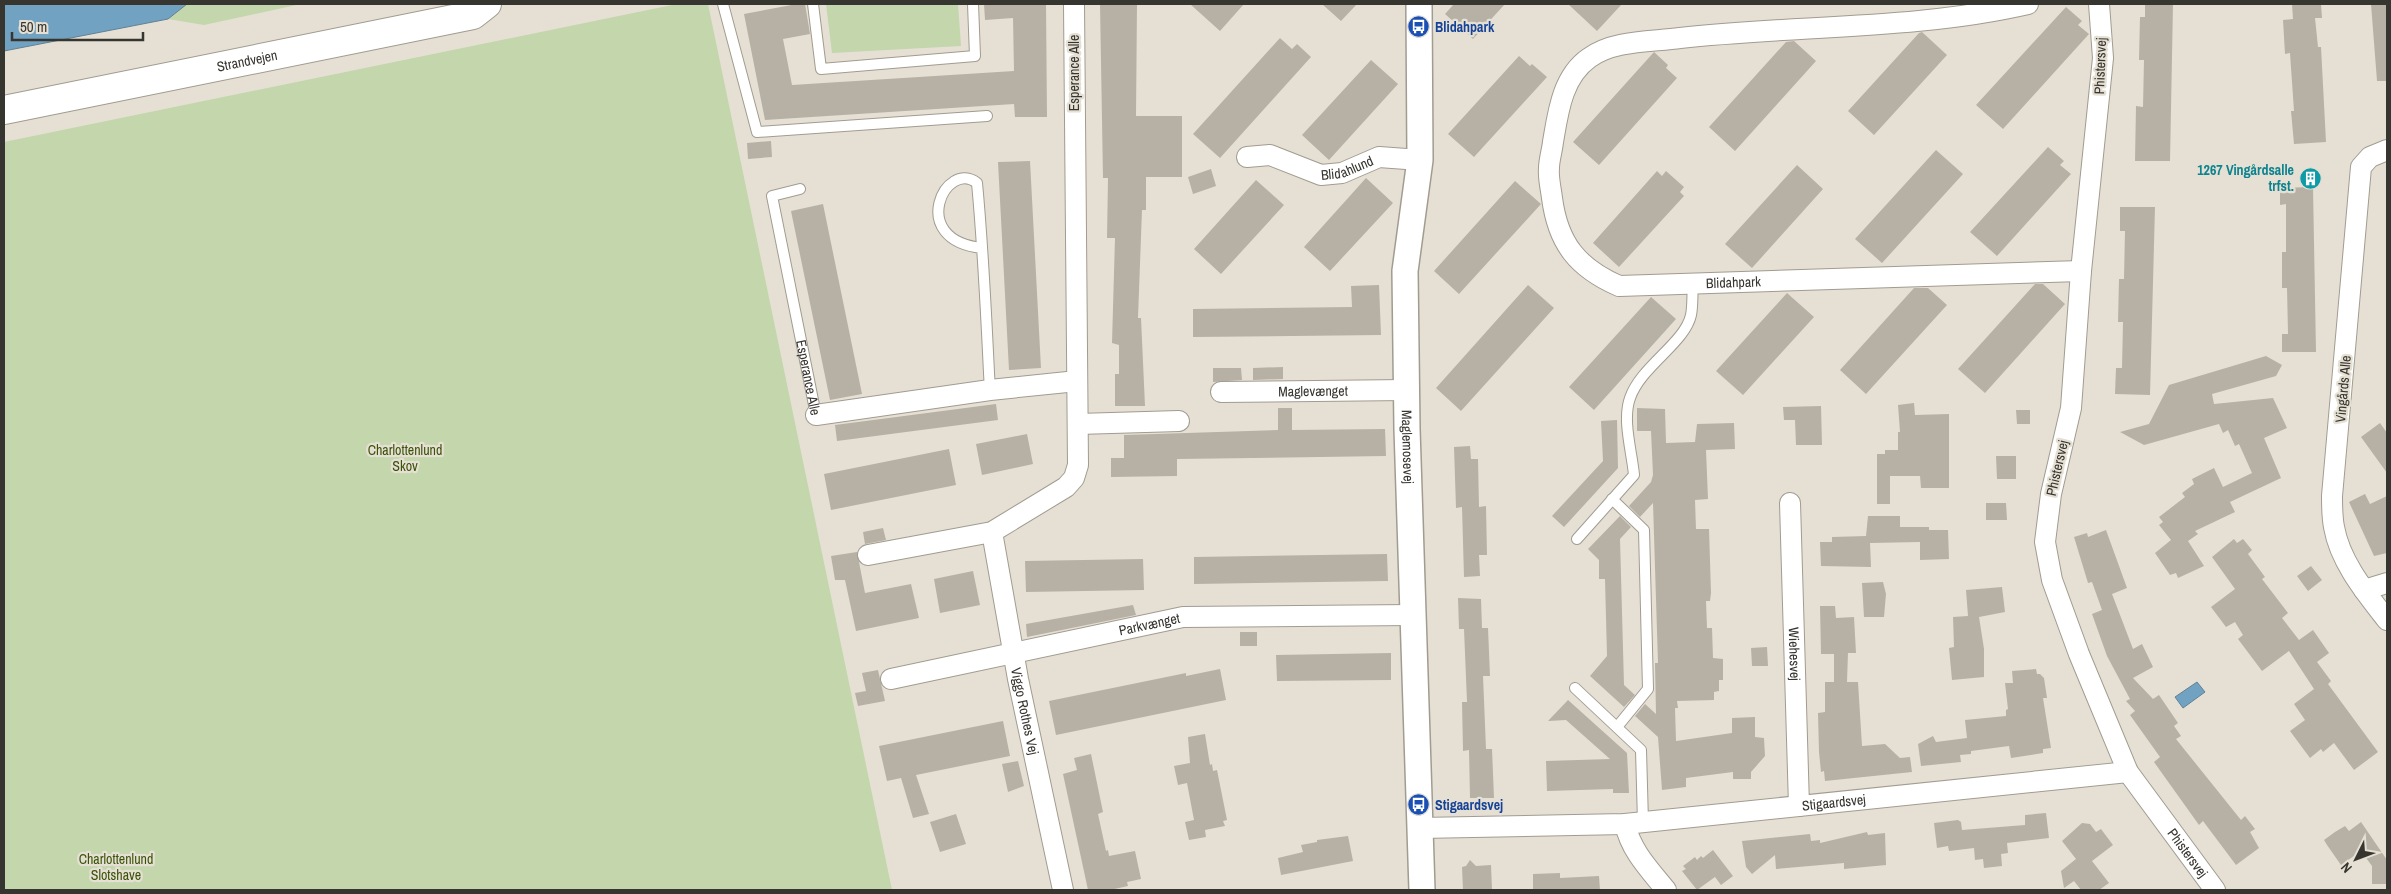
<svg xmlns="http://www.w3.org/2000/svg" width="2391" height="894" viewBox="0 0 2391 894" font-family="'Archivo Narrow',sans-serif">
	<rect width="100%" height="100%" fill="#e5e0d3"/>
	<!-- green -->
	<path fill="#c3d6ac" d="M187,4H301L204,25L168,19Z
		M677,4H708L892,890H4V142Z
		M826,4H958L961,46L832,53Z"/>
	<!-- water -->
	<path fill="#72a2c2" stroke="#608196" d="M4,4H187L168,19L4,51Z
		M2197,682L2205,692L2183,708L2175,697Z"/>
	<!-- building -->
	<path fill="#b6b1a4" d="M797,4H805L810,34L783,39L792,85L1014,71L1013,18L985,20L984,4H1046L1047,117H1015L1014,104L765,120L744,14Z
		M1100,4H1137L1136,116H1182V177H1146V210H1142L1138,318H1141L1145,406H1115V374H1119V345L1112,343L1115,238H1107L1108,178H1103Z
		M1190,4H1244L1220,31Z
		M1322,4H1357L1341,21Z
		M1454,4H1505L1473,39L1445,14Z
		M1568,4H1622L1597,31Z
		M2145,4H2173L2170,161H2135L2136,106L2143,107L2144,60H2139L2140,17H2145Z
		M2292,4H2321L2322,18H2315L2318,47H2321L2326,142L2294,144L2291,111H2294L2290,53L2285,54L2283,20L2293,19Z
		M2371,4H2387V81H2377Z
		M2066,7L2082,21L2078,25L2089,34L2003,129L1976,105Z
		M1922,32L1947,55L1874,135L1848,111L1919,33Z
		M1280,38L1292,49L1297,44L1311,57L1220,158L1193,134Z
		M1794,41L1816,61L1735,151L1709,127L1786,42Z
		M1654,52L1668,65L1666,68L1677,78L1599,165L1573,142Z
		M1519,56L1530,66L1532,64L1547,77L1474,157L1448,134Z
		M1371,60L1398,84L1329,160L1302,135Z
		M771,141L772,157L748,159L747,143Z
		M2048,147L2064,161L2060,165L2071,174L1997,256L1970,232Z
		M1936,150L1963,174L1882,263L1855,239Z
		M1030,161L1041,368L1009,370L998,162Z
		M1797,165L1823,189L1752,268L1725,244Z
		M1211,169L1216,186L1193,194L1188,177Z
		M1657,171L1662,176L1666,171L1684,187L1680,192L1684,196L1619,267L1593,243Z
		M1366,178L1393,203L1330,271L1304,247Z
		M1256,180L1284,205L1221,274L1194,249Z
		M1515,181L1541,204L1459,294L1434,271Z
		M2313,187L2316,352H2282V334H2288L2287,288H2282V252H2286V204L2280,205V188Z
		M823,204L862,394L830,400L791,211Z
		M2120,207H2155L2150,395L2115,394L2116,368H2122L2123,322H2118L2119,279H2124L2125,231H2120Z
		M2035,284H2043L2065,304L1985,393L1958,369Z
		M1379,285L1381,335L1193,337V309L1352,307L1351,286Z
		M1528,285L1554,308L1461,411L1436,388Z
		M1914,288H1928L1947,305L1866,394L1840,370Z
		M1787,293L1814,317L1743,395L1716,371Z
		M1651,297L1676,319L1594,410L1569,387Z
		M2266,356L2282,365L2276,376L2212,394L2214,404L2273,398L2287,428L2264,438L2281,478L2230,502L2235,512L2195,531L2198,534L2188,541L2204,566L2178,578L2176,573L2170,575L2155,553L2171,540L2159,525L2163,522L2159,517L2185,497L2182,493L2194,484L2192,479L2214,468L2223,487L2252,473L2239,444L2235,446L2228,430L2223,433L2219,424L2144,445L2120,432L2149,424L2169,385Z
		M1283,367V379L1253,380V368Z
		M1213,368H1241L1242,380L1213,382Z
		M1914,403L1915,415L1949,414V488H1921L1920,476H1890V504H1877V454H1885V450H1898V432H1900L1898,405Z
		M996,404L998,420L837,441L835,425Z
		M1821,406L1822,445H1796L1795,420H1784L1783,407Z
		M1278,408H1292V430L1385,429L1386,456L1177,459V476L1111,477V458H1124V435L1278,430Z
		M1637,408L1665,409L1666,443L1695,442L1697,424L1734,423L1735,449L1706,450L1708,499L1695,500L1696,529H1709L1711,593L1710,601H1706L1707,628H1712L1713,658L1723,659V680H1719V691L1714,692V700L1677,701L1678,708H1675L1676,741L1732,733V718L1755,717V737L1764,738L1765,756L1751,772V779H1733V772L1686,778V787L1662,790L1658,737L1635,716L1645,704L1656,714L1655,663H1658L1653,503L1640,517L1629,506L1651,482L1653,475L1651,431H1637Z
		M2016,410H2030V424H2017Z
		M1617,420L1618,468L1564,527L1552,516L1603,461L1601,421Z
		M2380,423L2387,433V473L2361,437Z
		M1027,434L1033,464L982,475L976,444Z
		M1470,446L1471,459H1478L1479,507L1486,506L1487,555H1479L1480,576L1464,577L1462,507L1456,508L1454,447Z
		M949,449L956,485L831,510L824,474Z
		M1996,456H2016V479H1997Z
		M2365,494L2370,504L2387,496V553L2374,556L2349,502Z
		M1986,503H2006L2007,520H1986Z
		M1620,516L1631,527L1620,539L1624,685L1635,695L1624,707L1590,676L1607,656L1605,579H1599V560L1588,549Z
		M1868,516H1900V527H1929V530H1948L1949,559L1920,560V542L1870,543L1871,567L1821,566L1820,542H1832V537L1866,536Z
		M883,528L886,540L865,544L863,532Z
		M2106,530L2127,588L2112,594L2133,649L2142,644L2153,667L2133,678L2153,699L2159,695L2178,723L2174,726L2181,736L2176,739L2241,820L2245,816L2255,829L2250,832L2259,848L2236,865L2203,821L2199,825L2154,762L2160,757L2130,715L2135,711L2126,701L2130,699L2107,656L2092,614L2102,610L2092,582L2088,583L2074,537L2087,533L2088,537Z
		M2234,539L2237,543L2243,539L2252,550L2248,554L2265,577L2262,579L2288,613L2282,618L2299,640L2313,630L2329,653L2317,662L2331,681L2328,684L2378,752L2354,770L2334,743L2323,752L2321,749L2310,758L2290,731L2305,720L2294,704L2314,689L2289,651L2262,671L2238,639L2243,635L2235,622L2226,627L2211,607L2235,589L2212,557Z
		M857,552L865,593L911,584L919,618L856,631L845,580H835L831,556Z
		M1387,554L1388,581L1194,584V557Z
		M1143,559L1144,590L1026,592L1025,561Z
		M2311,566L2322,580L2308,591L2297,576Z
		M973,571L980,605L940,613L934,579Z
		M1883,582L1886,594L1884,617H1864L1862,583Z
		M2002,587L2005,612L1979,617L1984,649V677L1952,680L1949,648L1954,647L1953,617L1968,616L1966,590Z
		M1458,598L1481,599L1482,628H1488L1490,676H1483L1486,749H1492L1494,798H1470L1469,750L1463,751L1462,702H1467L1464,629H1459Z
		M1133,605L1136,615L1027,637L1026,624Z
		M1820,606H1835L1836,618L1854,617L1856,653H1848L1847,682H1858L1862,746L1885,744L1900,758L1910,757L1912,772L1825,781L1824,771L1821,772L1819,752L1818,713L1825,712V682H1834V654H1821Z
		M1240,632H1257V646H1240Z
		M1767,647L1768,666H1752L1751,648Z
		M1391,653V680L1277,681L1276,655Z
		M1220,669L1226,700L1056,735L1049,701L1186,673V676Z
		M2036,669L2037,674H2040L2044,678L2047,698H2043L2051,748L2043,749V753L2011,758L2009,746L1971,751V754L1960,755L1961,762L1921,766L1918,744L1933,736L1936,742L1967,738L1965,720L2006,716V710L2008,709L2005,683H2013L2012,671Z
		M878,670L885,701L858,706L855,693L866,691L862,673Z
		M1568,700L1627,753L1629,793H1613V789L1547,791L1546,761L1610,759L1566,720L1548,721Z
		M1003,721L1010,756L916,775L929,814L913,818L901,778L887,781L879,746Z
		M1205,734L1210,765L1212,764L1213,771L1217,770L1227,820L1223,821L1225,826L1205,830L1206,837L1189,840L1185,822L1194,820L1187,783L1178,785L1174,766L1190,763L1188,737Z
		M1091,754L1103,812L1098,814L1106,851L1108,850L1109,856L1135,851L1141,879L1127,882L1128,886L1110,890H1088L1063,774L1077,770L1074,758Z
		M1018,761L1024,786L1008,792L1002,764Z
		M2046,813L2049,838L2007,843L2008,853L2001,854L2002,866L1984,868L1983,859L1975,860L1974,848L1949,851L1948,846L1937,848L1934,823L1958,820L1961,822L1962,830L2025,825V815Z
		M956,814L966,844L940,852L930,822Z
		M2361,822L2387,860V884H2372V866L2361,851L2341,865L2327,845L2324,840L2335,832L2345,826L2349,831Z
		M2082,823L2090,824L2096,832L2101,829L2113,845L2092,861L2109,883L2099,890H2081L2074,881L2064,888L2061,871L2076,859L2062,841Z
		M1867,832L1868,835L1885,833L1886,865L1844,869V863L1776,869L1775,855L1752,874L1746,867L1742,841L1810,834L1811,841L1820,840V843Z
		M1348,836L1353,861L1281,875L1278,858L1303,852L1301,845L1317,842V840Z
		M1713,850L1733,876L1721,885L1715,877L1697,890L1682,871L1686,869L1683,866L1695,857L1697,860L1701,856L1703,858Z
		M1470,860L1476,866L1491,865L1492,890H1463L1462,867L1466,866Z
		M1560,873V878L1599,876L1600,890H1533V874Z"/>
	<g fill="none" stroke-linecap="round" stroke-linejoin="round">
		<defs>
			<g id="service">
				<path d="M723,4L757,132L987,116"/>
				<path d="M813,4L821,69L975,56L973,4"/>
				<path id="s1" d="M800,189L772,196L816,415"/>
				<path d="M982,248C906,240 946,158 977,183C983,246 986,310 989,373L990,390"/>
				<path d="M1612,499L1644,530L1648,689L1617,727"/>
				<path d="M1577,539L1634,475C1632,452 1622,420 1630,398C1641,366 1685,343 1691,315C1693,305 1692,294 1693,284"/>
				<path d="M1575,688L1641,750L1643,822"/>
			</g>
			<g id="minor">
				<path id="s2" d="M2028,4C1915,30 1795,25 1680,38C1651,42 1613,40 1589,58C1562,77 1558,113 1553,142C1552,151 1549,160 1549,168C1548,178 1551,189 1552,198C1558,244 1578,268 1619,286L2081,271"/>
				<path id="s3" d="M2099,4L2103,58L2081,271L2071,408L2051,494L2045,542L2052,580L2079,654L2128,772L2215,890"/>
				<path d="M2387,150L2370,157L2361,167L2332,496C2332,506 2332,517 2334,527C2340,562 2366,593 2387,620"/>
				<path id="s4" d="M1247,157L1270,155L1321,175L1342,173L1379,157L1420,160"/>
				<path id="s5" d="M1221,392L1406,390"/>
				<path d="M816,415L990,390L1077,381"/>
				<path d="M1078,424L1179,421"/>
				<path id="s6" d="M1790,503L1799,806"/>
				<path id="s7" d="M992,532L1018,679L1063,890"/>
				<path d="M868,555L992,532L1066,487L1074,478L1078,465L1074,4"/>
				<path d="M2364,590L2387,583"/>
				<path id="s8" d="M891,679L1183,617L1413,615"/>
				<path d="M1625,824C1631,851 1649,869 1666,890"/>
				<path id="s9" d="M1420,828L1625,824L2128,772"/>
			</g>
			<g id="tertiary">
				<path id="s10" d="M1419,4L1420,160L1405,271L1407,429L1422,890"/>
			</g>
			<g id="secondary">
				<path id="s11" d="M4,110L473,15L487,4"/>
			</g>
		</defs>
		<!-- service casing -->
		<use href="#service" stroke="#a19c90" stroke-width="12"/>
		<!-- minor casing -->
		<use href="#minor" stroke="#a19c90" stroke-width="22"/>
		<!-- tertiary casing -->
		<use href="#tertiary" stroke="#a19c90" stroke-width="28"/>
		<!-- secondary casing -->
		<use href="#secondary" stroke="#a19c90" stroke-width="30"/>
		<!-- service -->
		<use href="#service" stroke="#fff" stroke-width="10"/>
		<!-- minor -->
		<use href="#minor" stroke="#fff" stroke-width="20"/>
		<!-- tertiary -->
		<use href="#tertiary" stroke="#fff" stroke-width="25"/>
		<!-- secondary -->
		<use href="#secondary" stroke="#fff" stroke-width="28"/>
	</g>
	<!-- icons -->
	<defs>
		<symbol id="bus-disc" viewBox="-11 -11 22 22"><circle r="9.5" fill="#1a4fb4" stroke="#e5e0d3"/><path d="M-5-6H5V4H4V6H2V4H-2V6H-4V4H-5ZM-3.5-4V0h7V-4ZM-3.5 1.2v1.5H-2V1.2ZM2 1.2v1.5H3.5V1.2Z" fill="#fff"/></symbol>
		<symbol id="building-disc" viewBox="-11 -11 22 22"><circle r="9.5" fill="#0f9aa8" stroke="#e5e0d3"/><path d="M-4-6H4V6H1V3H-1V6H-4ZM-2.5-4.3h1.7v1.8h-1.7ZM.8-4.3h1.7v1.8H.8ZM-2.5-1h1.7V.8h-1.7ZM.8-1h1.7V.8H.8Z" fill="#fff"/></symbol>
	</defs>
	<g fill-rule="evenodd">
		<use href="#bus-disc" x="1406" y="14" width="25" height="25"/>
		<use href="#building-disc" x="2298" y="166" width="25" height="25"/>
		<use href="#bus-disc" x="1406" y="792" width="25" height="25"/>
	</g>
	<g text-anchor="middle" stroke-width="4.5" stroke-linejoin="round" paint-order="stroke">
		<!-- transit labels -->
		<g font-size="14" font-weight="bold" fill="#164399" stroke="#e5e0d3" text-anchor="start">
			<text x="1435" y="32">Blidahpark</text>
			<text x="1435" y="810">Stigaardsvej</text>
		</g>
		<!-- street labels -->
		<g font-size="14" fill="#373530" stroke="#e5e0d3">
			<text dy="5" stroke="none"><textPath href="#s11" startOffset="248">Strandvejen</textPath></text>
			<text transform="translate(2100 66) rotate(-88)" y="5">Phistersvej</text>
			<text transform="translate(1074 73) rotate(-90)" y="5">Esperance Alle</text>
			<text dy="5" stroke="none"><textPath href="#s4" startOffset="105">Blidahlund</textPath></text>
			<text dy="5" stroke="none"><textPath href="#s2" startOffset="826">Blidahpark</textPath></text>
			<text dy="5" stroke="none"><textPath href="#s1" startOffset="214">Esperance Alle</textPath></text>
			<text transform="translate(2343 389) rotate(-85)" y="5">Vingårds Alle</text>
			<text dy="5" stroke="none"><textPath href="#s5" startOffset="92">Maglevænget</textPath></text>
			<text dy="5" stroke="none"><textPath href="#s10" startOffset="444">Maglemosevej</textPath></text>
			<text transform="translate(2057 468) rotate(-77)" y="5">Phistersvej</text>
			<text dy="5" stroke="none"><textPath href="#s8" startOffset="264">Parkvænget</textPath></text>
			<text dy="5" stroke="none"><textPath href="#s6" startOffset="151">Wiehesvej</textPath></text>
			<text dy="5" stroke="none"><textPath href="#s7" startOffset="182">Viggo Rothes Vej</textPath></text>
			<text dy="5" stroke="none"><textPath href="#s9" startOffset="415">Stigaardsvej</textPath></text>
			<text dy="5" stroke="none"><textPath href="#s3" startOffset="888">Phistersvej</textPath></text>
		</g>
		<!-- culture labels -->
		<g font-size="14" font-weight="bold" fill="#0d838f" stroke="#e5e0d3" text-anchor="end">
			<text x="2294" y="175">1267 Vingårdsalle<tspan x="2294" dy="16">trfst.</tspan></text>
		</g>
		<!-- park labels -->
		<g font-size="14" fill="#3a5207" stroke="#e5e0d3">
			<text x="405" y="455">Charlottenlund<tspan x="405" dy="16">Skov</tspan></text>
			<text x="116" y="864">Charlottenlund<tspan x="116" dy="16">Slotshave</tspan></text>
		</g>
	</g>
	<!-- border -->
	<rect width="2391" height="894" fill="none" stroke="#373530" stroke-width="10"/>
	<!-- north arrow -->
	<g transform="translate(2356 859) rotate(228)" stroke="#e5e0d3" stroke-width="4" paint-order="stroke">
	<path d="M0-4L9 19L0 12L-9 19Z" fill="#373530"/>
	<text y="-8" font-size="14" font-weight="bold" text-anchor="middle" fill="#373530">N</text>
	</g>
	<!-- scale -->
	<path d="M12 32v8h131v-8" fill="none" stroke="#373530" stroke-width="2.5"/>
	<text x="20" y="32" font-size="15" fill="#373530" stroke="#e5e0d3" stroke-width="4" paint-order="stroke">50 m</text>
</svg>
